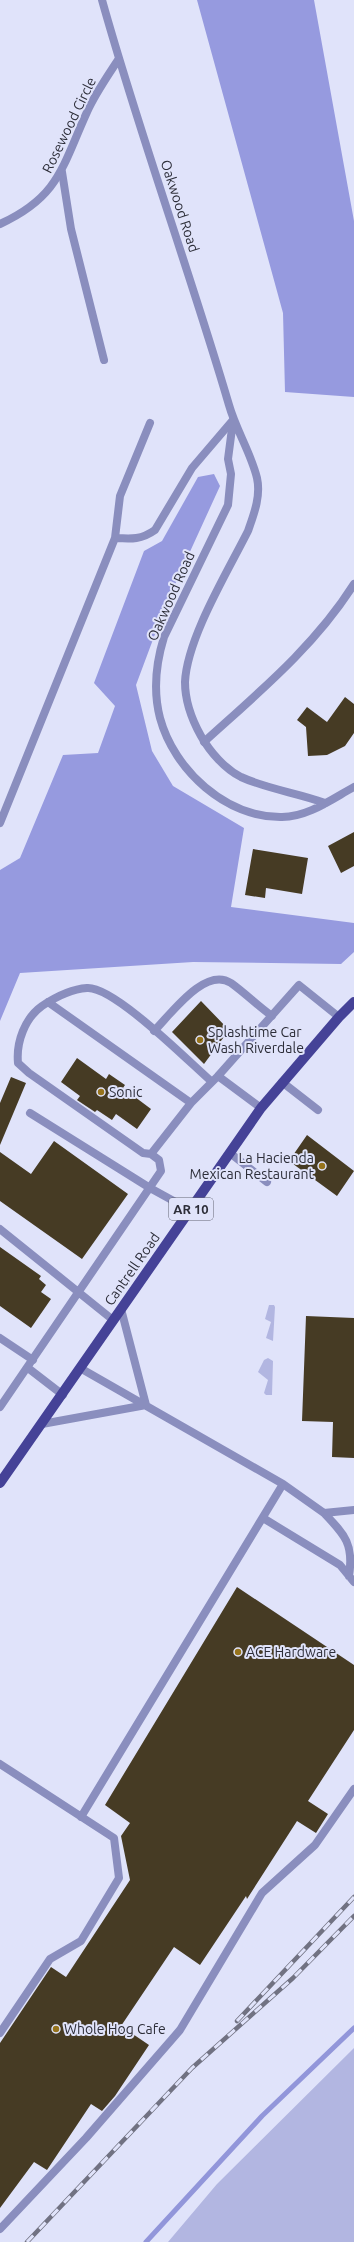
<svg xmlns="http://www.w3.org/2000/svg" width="354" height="2242" viewBox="0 0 354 2242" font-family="Ubuntu,sans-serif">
	<rect width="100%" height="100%" fill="#e0e3fa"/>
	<!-- green -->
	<path fill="#b2b6e1" d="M269,1305H274L275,1307L273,1341L266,1338L271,1322L265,1319Z
		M268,1358L273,1361L272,1395H266L264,1393L268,1380L258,1372L264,1360Z
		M354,2048V2242H168L217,2184Z"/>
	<!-- forest -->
	<path fill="#969adf" d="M197,0H314L354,221V397L285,392L283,313Z
		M214,474L220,486L167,602L136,685L152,751L173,786L244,828L231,907L354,923V952L341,964L193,962L20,973L0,1021V870L20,858L63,755L98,753L115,706L94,683L144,551L162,541L198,477Z"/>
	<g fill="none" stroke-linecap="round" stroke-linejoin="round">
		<!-- stream -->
		<path stroke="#9296da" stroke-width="5" d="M146,2242L262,2116L354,2028"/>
	</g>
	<!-- building -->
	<path fill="#463b24" d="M345,697L354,704V733L345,746L327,755L308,756L306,727L297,720L307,707L327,722Z
		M354,832V866L341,873L328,846Z
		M253,849L308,858L302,894L266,888L265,898L245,895Z
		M201,1001L229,1030L204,1064L172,1032Z
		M77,1058L106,1079L109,1074L125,1085L123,1088L151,1109L137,1129L116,1114L112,1120L97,1110L95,1112L77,1100L80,1096L61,1082Z
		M11,1077L26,1083L0,1145V1103Z
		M307,1135L354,1171L337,1196L289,1161Z
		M54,1141L128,1194L82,1259L0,1201V1152L31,1174Z
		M0,1247L41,1276L39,1279L46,1285L41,1292L51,1299L31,1328L0,1306Z
		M306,1316L354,1318V1458L332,1457L333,1422L302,1421Z
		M237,1587L354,1665V1730L308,1801L328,1814L316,1833L297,1821L247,1899L246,1896L200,1965L174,1947L121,2026L149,2045L115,2096L102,2111L91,2104L47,2170L34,2162L0,2208V2043L51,1967L66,1977L130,1880L121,1836L130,1823L105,1805Z"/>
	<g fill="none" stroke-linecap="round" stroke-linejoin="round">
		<!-- service -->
		<path stroke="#8a8ebe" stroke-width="8" d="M62,172L71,229L104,360
			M115,538L120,496L150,423
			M204,742C258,693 315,646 354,584
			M0,823L115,538C131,539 141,540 155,530L192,468L233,420
			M48,1002L191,1103
			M154,1031C171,1014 205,966 231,983C245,993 258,1006 272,1016
			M218,1076L299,985L339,1017
			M282,1082L318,1110
			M30,1113L150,1188L190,1210
			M230,1153L267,1182
			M151,1154L191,1103L218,1076L261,1108
			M0,1229L113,1320
			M121,1309L146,1405
			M0,1338L33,1360
			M28,1368L63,1395
			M80,1368L283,1484L324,1513L354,1510
			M0,1407L161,1171L159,1160L151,1154L143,1153L29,1073L18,1063C16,1042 25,1018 42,1006C54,998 71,989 87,988C114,986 189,1062 212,1082
			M42,1424L146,1405
			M324,1513C345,1535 354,1544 349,1576
			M263,1518L340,1565L354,1582
			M0,1764L114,1838L119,1878L81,1941L50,1959L0,2033
			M81,1817L283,1484
			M0,2229L86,2138L180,2030L262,1893L315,1845L354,1789"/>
		<!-- minor -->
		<path stroke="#8a8ebe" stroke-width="8" d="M102,0C140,136 189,269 229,405C236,430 251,453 257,478C261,496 254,514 248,531C228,571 187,638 185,682C185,701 192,720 201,736C210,752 225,769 241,777C267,789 298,793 325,803
			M0,224C59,197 62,167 87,112C95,94 107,77 118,60
			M233,421L228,459L231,474L228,505L164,637C156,663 153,691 160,718C174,770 226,818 282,817C308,817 332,799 354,787"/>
		<!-- primary -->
		<path stroke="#454297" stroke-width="10" d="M0,1483L261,1108L339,1017L354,1002"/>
		<defs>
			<path id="rail" d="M237,2021L354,1897
				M27,2242L192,2068L293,1978L354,1916"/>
		</defs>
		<!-- rail casing -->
		<use href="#rail" stroke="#717282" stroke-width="4.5"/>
		<!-- rail -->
		<use href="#rail" stroke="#e0e3fa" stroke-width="3" stroke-dasharray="9" stroke-linecap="butt"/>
	</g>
	<!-- markers -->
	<g fill="#96731c" stroke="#e0e3fa" stroke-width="1.5">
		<circle cx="200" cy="1040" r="4"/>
		<circle cx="101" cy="1092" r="4"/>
		<circle cx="322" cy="1166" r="4"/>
		<circle cx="238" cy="1652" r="4"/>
		<circle cx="56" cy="2029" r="4"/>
	</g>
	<g text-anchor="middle" stroke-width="4" stroke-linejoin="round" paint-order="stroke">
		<!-- shield labels -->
		<rect fill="#e0e3fa" stroke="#636473" stroke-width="1" x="169" y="1198" width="44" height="22" rx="3"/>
		<g font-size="13" font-weight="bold" fill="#2d2e39">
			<text x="191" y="1214">AR 10</text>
		</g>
		<!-- street labels -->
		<g font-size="14" fill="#2d2e39" stroke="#e0e3fa">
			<text transform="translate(69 125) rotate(-64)" y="5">Rosewood Circle</text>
			<text transform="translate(180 206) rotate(72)" y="5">Oakwood Road</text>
			<text transform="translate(171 596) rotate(-66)" y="5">Oakwood Road</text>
			<text transform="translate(132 1269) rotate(-55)" y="5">Cantrell Road</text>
		</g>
		<!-- poi labels -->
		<g font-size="14" fill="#2d2e39" stroke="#e0e3fa" text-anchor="start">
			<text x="208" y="1037">Splashtime Car<tspan x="208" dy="16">Wash Riverdale</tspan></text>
			<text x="109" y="1097">Sonic</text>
			<text x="314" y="1163" text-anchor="end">La Hacienda<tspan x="314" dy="16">Mexican Restaurant</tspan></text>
			<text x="246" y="1657">ACE Hardware</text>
			<text x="64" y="2034">Whole Hog Cafe</text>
		</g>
	</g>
</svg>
